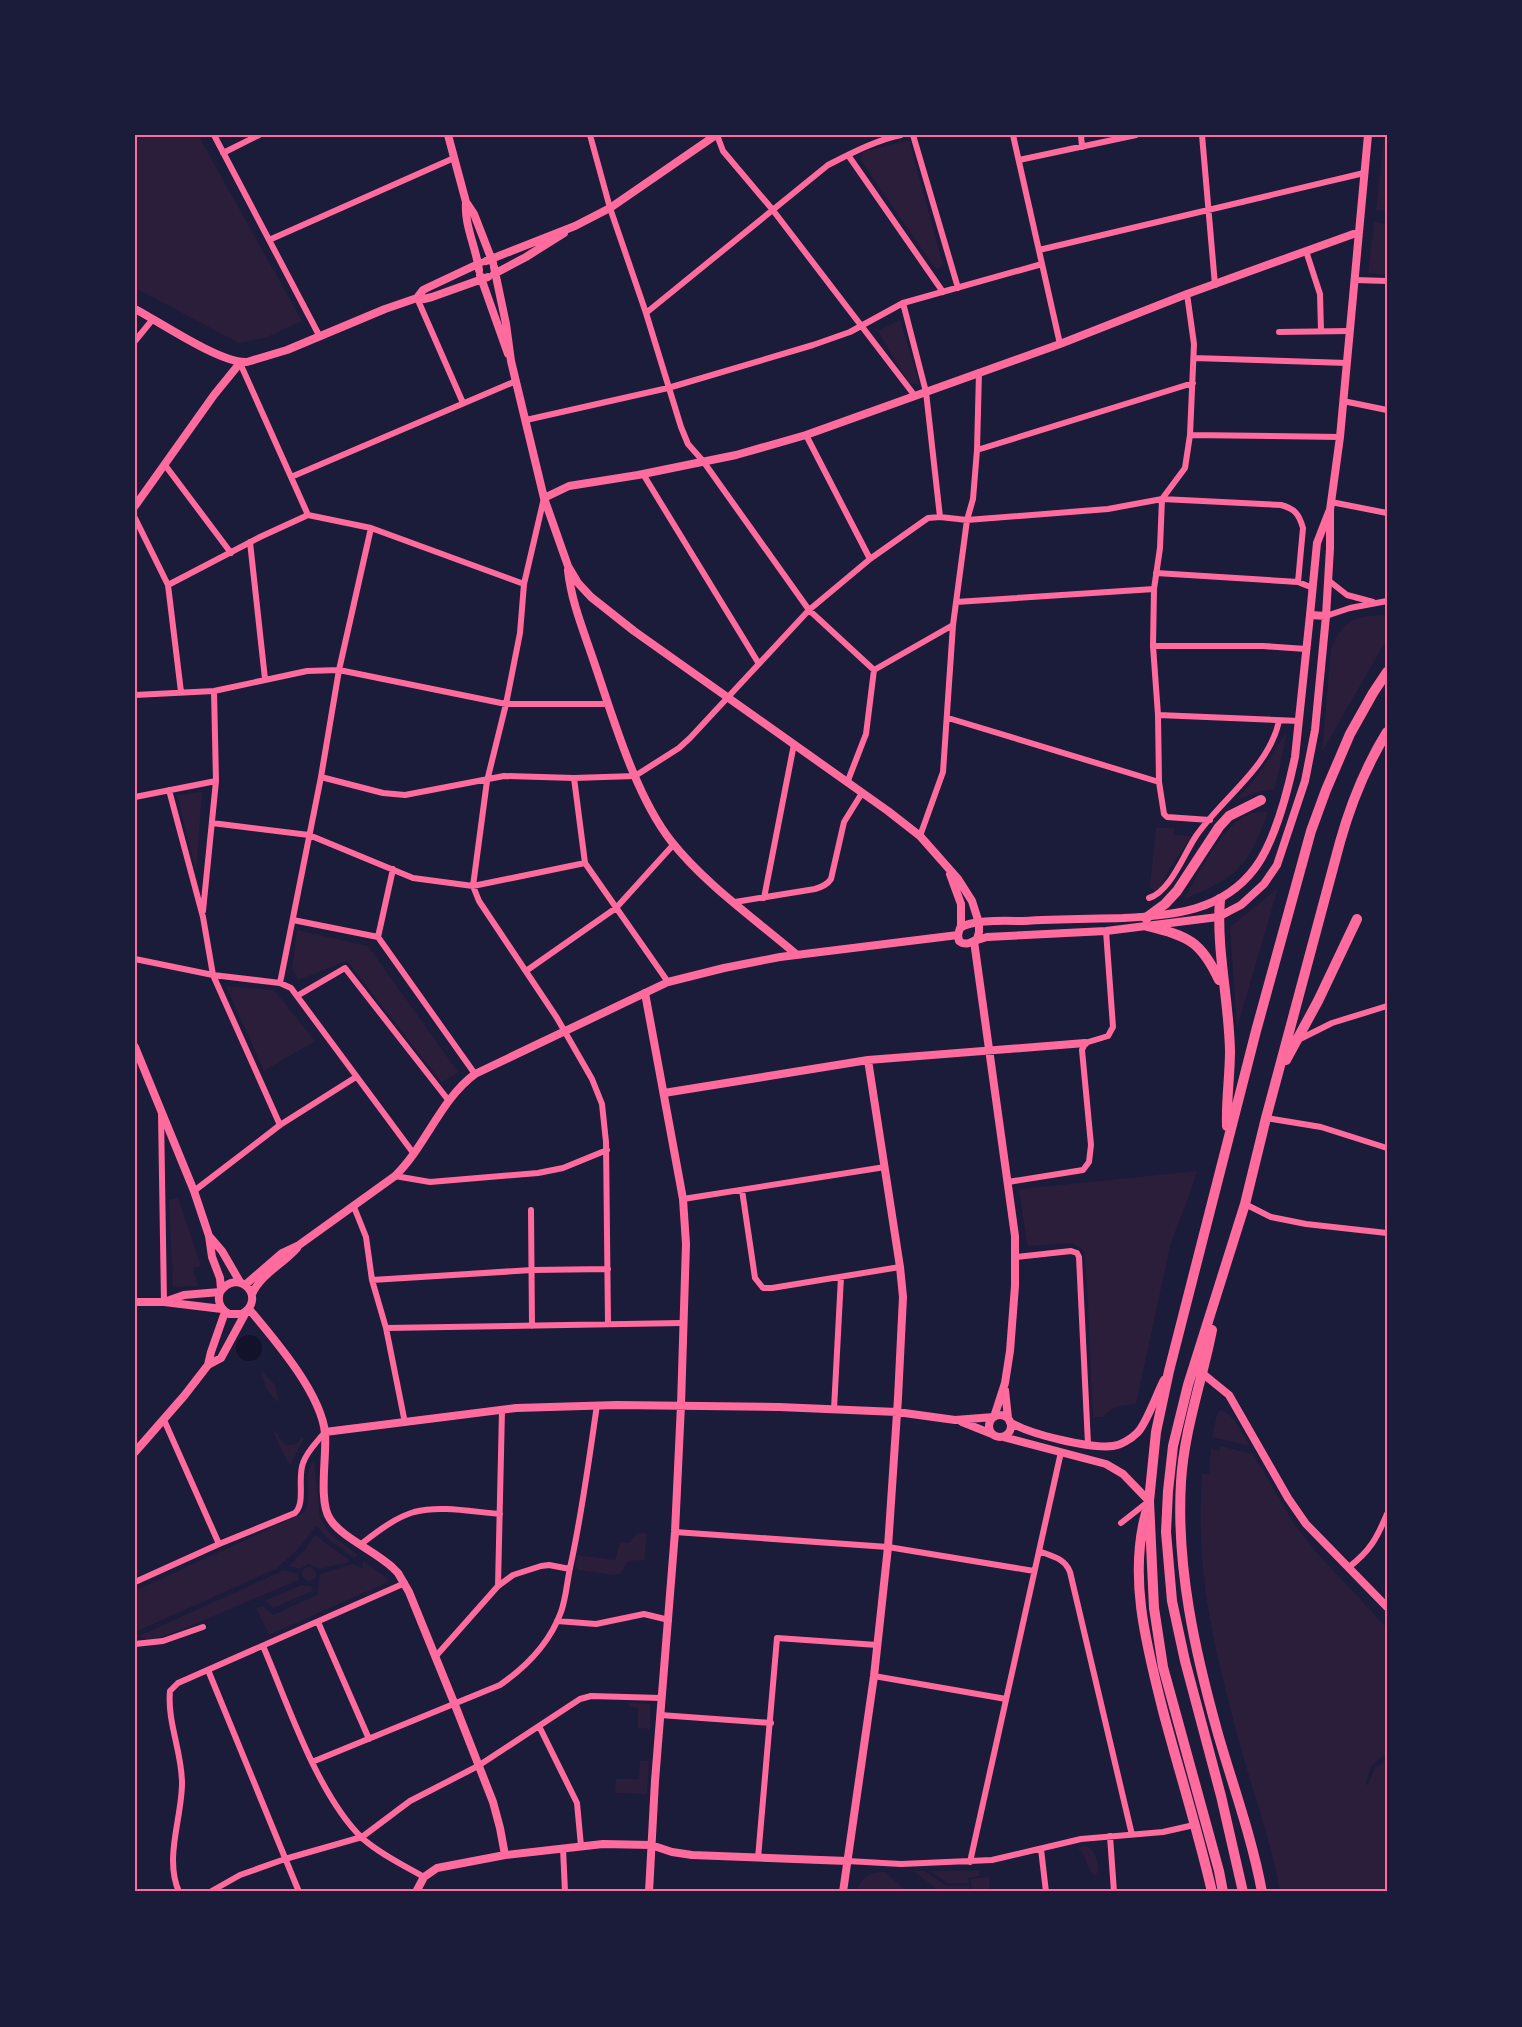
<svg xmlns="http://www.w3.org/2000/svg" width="1522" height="2027" viewBox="0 0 1522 2027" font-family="'DM Sans',sans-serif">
	<rect width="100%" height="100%" fill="#1b1b3a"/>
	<!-- green -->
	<path fill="#2a1e3b" d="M135,135H198L302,321L265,338L239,343L135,288Z
		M1384,135H1387V210H1376Z
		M909,140L943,265L940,268L937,269L933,265L860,159L863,152Z
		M1374,222L1387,224L1386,275L1368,273Z
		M900,320L919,382L918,385L908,382L878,331Z
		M1387,615V639L1322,752L1331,650C1342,619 1356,616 1387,615Z
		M1287,732L1275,789L1258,792L1236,800L1257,776Z
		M202,792L196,872L177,795Z
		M1268,812C1249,866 1237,878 1184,899C1200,872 1219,828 1249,814C1254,812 1262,812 1268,812Z
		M1156,828H1174V835L1192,836L1170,868L1158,893L1150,887Z
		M1278,888L1237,1028L1230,927Z
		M297,930L368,946L458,1072L442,1083L347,961L298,980L292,968Z
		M226,986L274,990L315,1041L264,1071Z
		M1197,1171C1190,1197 1178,1221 1170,1247L1136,1404C1123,1405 1111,1406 1103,1417H1093L1087,1284L1084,1251L1073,1243L1029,1246L1027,1243L1019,1191L1021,1189Z
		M178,1198L201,1266L193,1268L198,1286L173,1287L169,1200Z
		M261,1370L275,1385L279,1403L266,1389Z
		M1220,1410C1235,1414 1242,1433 1250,1446L1212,1437L1217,1414Z
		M274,1432L278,1433V1437L286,1445L296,1444L302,1437L304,1438L290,1466L274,1434Z
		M1220,1446L1253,1454L1295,1525L1318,1554L1387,1628V1753L1372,1765L1365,1785L1368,1784L1375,1768L1387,1759V1892H1280C1272,1845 1256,1801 1243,1756C1224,1685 1203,1611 1201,1537C1200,1516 1201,1495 1202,1474H1209L1211,1449L1219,1451Z
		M314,1461L320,1518L330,1534L358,1555L354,1558L327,1538L317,1526L315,1527L299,1548L276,1569L135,1632V1591L305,1512C313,1496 301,1476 314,1461Z
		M640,1533L647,1534L644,1560L628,1561L620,1574L613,1575L579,1570L575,1567L578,1555L615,1560L620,1543L622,1542L629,1543L636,1534Z
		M315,1535L349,1560V1562L320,1569L309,1564L300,1569L289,1566L306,1548Z
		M363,1561L386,1577L388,1582L269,1635L256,1608L263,1606L273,1615L317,1595L320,1574L353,1564L363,1569Z
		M302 1574a7 7 0 1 1 14 0a7 7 0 1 1-14 0Z
		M284,1570L298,1574V1580L176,1632L153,1639H145L139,1636Z
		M301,1585L311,1586L313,1591L273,1608L265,1601Z
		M628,1702L650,1704V1729L638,1728V1708L629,1707Z
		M640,1761H649L647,1794L615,1793L616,1779H639Z
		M1085,1845C1095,1849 1101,1865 1096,1876C1085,1870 1088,1855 1078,1849Z
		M912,1870L924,1871L947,1886H969V1892H941Z
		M929,1871H979L980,1876L968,1878L969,1883H948Z
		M881,1872H885L907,1892H856C860,1879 867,1873 881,1872Z
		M989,1877L990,1892H972L971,1879Z"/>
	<!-- water -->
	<path fill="#12122b" d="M236 1348a13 13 0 1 1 26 0a13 13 0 1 1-26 0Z"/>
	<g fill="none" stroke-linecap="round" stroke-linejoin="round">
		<!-- minor -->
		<path stroke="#ff6b9d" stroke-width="6" d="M214,135L320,337
			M590,135L610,208L646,313L681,427L688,444L703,461L809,610L874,670
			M717,135L723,151L772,209L915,396
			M913,135L958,288
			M1013,135L1060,344
			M1081,135L1082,147
			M1202,135L1215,285
			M223,153L259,135
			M848,155L943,292
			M1019,160L1136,135
			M269,240L454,158
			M1039,250L1364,173
			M1306,251L1320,294L1321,331
			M1355,280L1387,281
			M1187,294L1194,344L1190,435L1185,468L1162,499L1160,548L1154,589L1153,646L1158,715L1159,782L1164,814L1167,817L1210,820
			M417,298L463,403
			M903,303L926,392L940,517
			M646,313L828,165C850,154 876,140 901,135
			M1279,332L1350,331
			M135,341L153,319
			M1194,358L1347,363
			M240,363L308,515L371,528L524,584
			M1343,401L1387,410
			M526,420L668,388L813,345L850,332L903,303L1042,264
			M806,435L870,559
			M1190,435L1340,437
			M977,450L1193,383
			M165,465L231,553
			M643,474L759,664
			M291,477L516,381
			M544,498L524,584L520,633L506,704L487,781L473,886L479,901L557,1018L592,1079L602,1104L606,1142L608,1324
			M1331,502L1387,513
			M135,518L168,585L181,692
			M250,542L265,679
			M1156,573L1298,582L1313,588
			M1328,580L1347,595L1373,602
			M168,585L260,537L308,515
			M956,602L1154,589
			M1326,616L1350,608L1387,601
			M1153,646H1263L1306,649
			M135,695L214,691L307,671L339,670L506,704H608
			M1158,715L1299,721
			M948,718L1159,782
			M321,777L383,793L405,795L504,776L574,778L635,776L679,748L690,738L809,610L870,559L928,518L940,517L967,520L1108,509L1162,499L1281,505C1295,509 1299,514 1303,528L1298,582
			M574,778L585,863L668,982
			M847,783L866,734L874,670L953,625
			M169,790L203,917L213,975L280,1125
			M135,797L216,781
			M212,823L309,835L413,878L473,886L585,863
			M920,836L943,772L953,625L967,520L973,499L977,450L979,372
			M764,898L794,744
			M1149,898C1170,892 1184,854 1196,836C1222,798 1269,768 1279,721
			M735,902L815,889C822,887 827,885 831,879L844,822L862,793
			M203,911L216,781L214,691
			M293,920L378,937L475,1074
			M378,937L393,869
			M135,959L213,975L280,983L291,988L414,1154
			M526,971L616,908L674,844
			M280,983L321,777L339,670L371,528
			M297,996L345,968L449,1101
			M1298,1040L1332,1023L1387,1006
			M161,1114L164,1302
			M1266,1118L1321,1127L1387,1148
			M395,1176L430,1182L538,1173L563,1168L607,1150
			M1008,1182L1083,1170L1089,1162L1091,1145L1082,1050L1085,1043L1108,1036L1113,1027L1106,931
			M742,1190L755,1278L763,1288H772L900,1267
			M194,1191L280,1125L356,1077
			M683,1199L885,1167
			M1245,1204L1271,1217L1306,1224L1387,1233
			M354,1207L366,1237L372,1280L386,1328L405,1423
			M531,1210L532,1326
			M1016,1257L1071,1251L1077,1253L1079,1257L1088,1444
			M372,1280L532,1270L608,1269
			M386,1328L682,1323
			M834,1409L841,1277
			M164,1420L219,1544
			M1121,1523L1149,1501
			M675,1532L888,1547L1034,1571
			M361,1544C377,1532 394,1518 414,1512C441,1505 473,1512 500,1514
			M1039,1551C1051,1556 1065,1558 1070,1572L1132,1835
			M1349,1567C1370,1551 1377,1538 1387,1514
			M135,1582L219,1544L295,1513C306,1502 297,1479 303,1463C307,1451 317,1442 325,1432
			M498,1586L502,1410
			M557,1621L596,1624L644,1614L669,1620
			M318,1622L369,1739
			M135,1644L163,1641L203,1627
			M263,1646C288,1704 317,1794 362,1838C380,1854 403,1865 424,1877
			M436,1656L498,1586L513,1575L541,1566L549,1565L570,1569
			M208,1670L299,1892
			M874,1676L1006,1699
			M660,1715L771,1723
			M539,1726L577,1803L581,1846
			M312,1762L500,1685C526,1667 550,1642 561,1612C566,1598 567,1582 570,1568C582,1514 589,1459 597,1405
			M1110,1836L1114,1892
			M563,1848L565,1892
			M1041,1849L1046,1892
			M758,1858L777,1638L877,1645
			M847,1861L901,1864L992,1860L1081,1839L1163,1832L1194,1825
			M970,1862L1061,1452
			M179,1892C164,1858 182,1818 182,1783C182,1752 167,1722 170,1691L178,1683L405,1583
			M210,1892L240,1875L285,1859L362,1837L410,1801L478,1766L580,1699L591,1696L661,1698"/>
		<!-- tertiary -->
		<path stroke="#ff6b9d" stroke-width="8" d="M448,135L466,202
			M486,261L575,226L610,208L716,135
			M494,267L506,324L511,361L544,498L568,566L578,583L591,597L634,631L888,811L920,836L958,879L972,901L979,923
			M479,270C476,247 464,225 466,202L474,214L493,263
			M494,274L526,257L564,233
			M480,275L508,354
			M417,298L423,290L429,287L480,263
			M135,309C160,322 221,364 247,362L287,350L385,309L417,298L424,299L432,297L488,277
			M544,498L569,486L638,475L736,455L806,435L1060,344L1187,294L1359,232
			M135,506L214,395L240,363
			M568,570C571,601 584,632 594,662C613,717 635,795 671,841C705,884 755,919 796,954
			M1310,615L1317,543L1329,512
			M1326,616L1330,548V510L1340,437L1368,135
			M950,874L961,904V926
			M645,993L683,1199L686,1244L681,1405L675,1532L655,1781L649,1892
			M135,1047L194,1191L209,1236L212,1257L220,1278L221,1289
			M664,1093L868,1060L1085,1043
			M210,1237L222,1251L240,1282
			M249,1309C274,1339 321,1393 325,1433C327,1456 318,1501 330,1519C341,1537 375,1551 392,1567L398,1573L409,1592L455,1705L493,1802L500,1828L505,1855
			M208,1365L211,1352L225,1312
			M1202,1373L1229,1395L1288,1498L1306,1524L1387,1607
			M1005,1390L1008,1418
			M989 1426a11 11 0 1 1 22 0a11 11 0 1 1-22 0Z
			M962,1422L992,1434
			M1010,1422C1028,1434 1091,1449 1113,1446C1121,1445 1131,1439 1137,1433C1146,1425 1157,1393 1164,1380
			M325,1432L516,1408L617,1405L779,1407L897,1412L955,1420L994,1417L1005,1383L1010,1351L1015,1286V1236L974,941
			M1003,1437L1106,1464L1123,1474L1149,1501
			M135,1452L184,1396L208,1365L221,1358L246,1312
			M416,1892L424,1877L437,1868L505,1855L603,1844L651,1845L672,1852L692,1855L847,1861
			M843,1892L874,1676L888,1547L898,1398L903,1297L900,1267L868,1060"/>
		<!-- secondary -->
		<path stroke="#ff6b9d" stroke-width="8" d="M974,941L987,937L1106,931L1218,917L1241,905L1264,884L1277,865L1305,781L1315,730L1326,616L1310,615L1295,757C1288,790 1275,841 1255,868C1222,912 1173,915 1123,918C1090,919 1056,919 1023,921C1007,921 972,919 960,928L958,935L959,941C965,946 971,943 977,939L979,932V923
			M245,1285L282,1253L299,1245L395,1176C426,1146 440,1100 475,1074L668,982L724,968L780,957L958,935
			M252,1294C261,1274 283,1264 297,1248
			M135,1302H164L222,1309
			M164,1302L184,1295L220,1292C238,1266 268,1298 242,1314H229C220,1309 217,1301 220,1292"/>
		<!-- trunk -->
		<path stroke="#ff6b9d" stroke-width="10" d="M1220,899C1216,950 1229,1000 1230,1051C1230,1076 1226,1101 1227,1126
			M1146,918L1165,904L1177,891L1219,827L1229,816L1261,800
			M1147,926C1188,936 1201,941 1219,980
			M1286,1060L1318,1001L1357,919
			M1212,1330C1202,1381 1184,1430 1181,1482C1176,1567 1195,1652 1218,1734C1233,1786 1252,1838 1262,1892
			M1146,1513C1128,1578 1147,1647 1163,1711C1179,1771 1198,1831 1212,1892
			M1223,1892L1219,1871L1163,1667L1154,1608L1149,1501L1156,1432L1169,1371L1256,1031L1311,831L1326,790L1350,734L1373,693L1387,672
			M1243,1892L1221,1796L1185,1661L1172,1601L1166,1532L1168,1491L1173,1446L1188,1385L1245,1204L1266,1118L1340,842C1351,803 1366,766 1387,732"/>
	</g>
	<!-- border -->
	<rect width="1522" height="2027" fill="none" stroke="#1b1b3a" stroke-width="273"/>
	<rect x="136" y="136" width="1250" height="1754" fill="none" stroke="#ff6b9d" stroke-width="2"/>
</svg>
